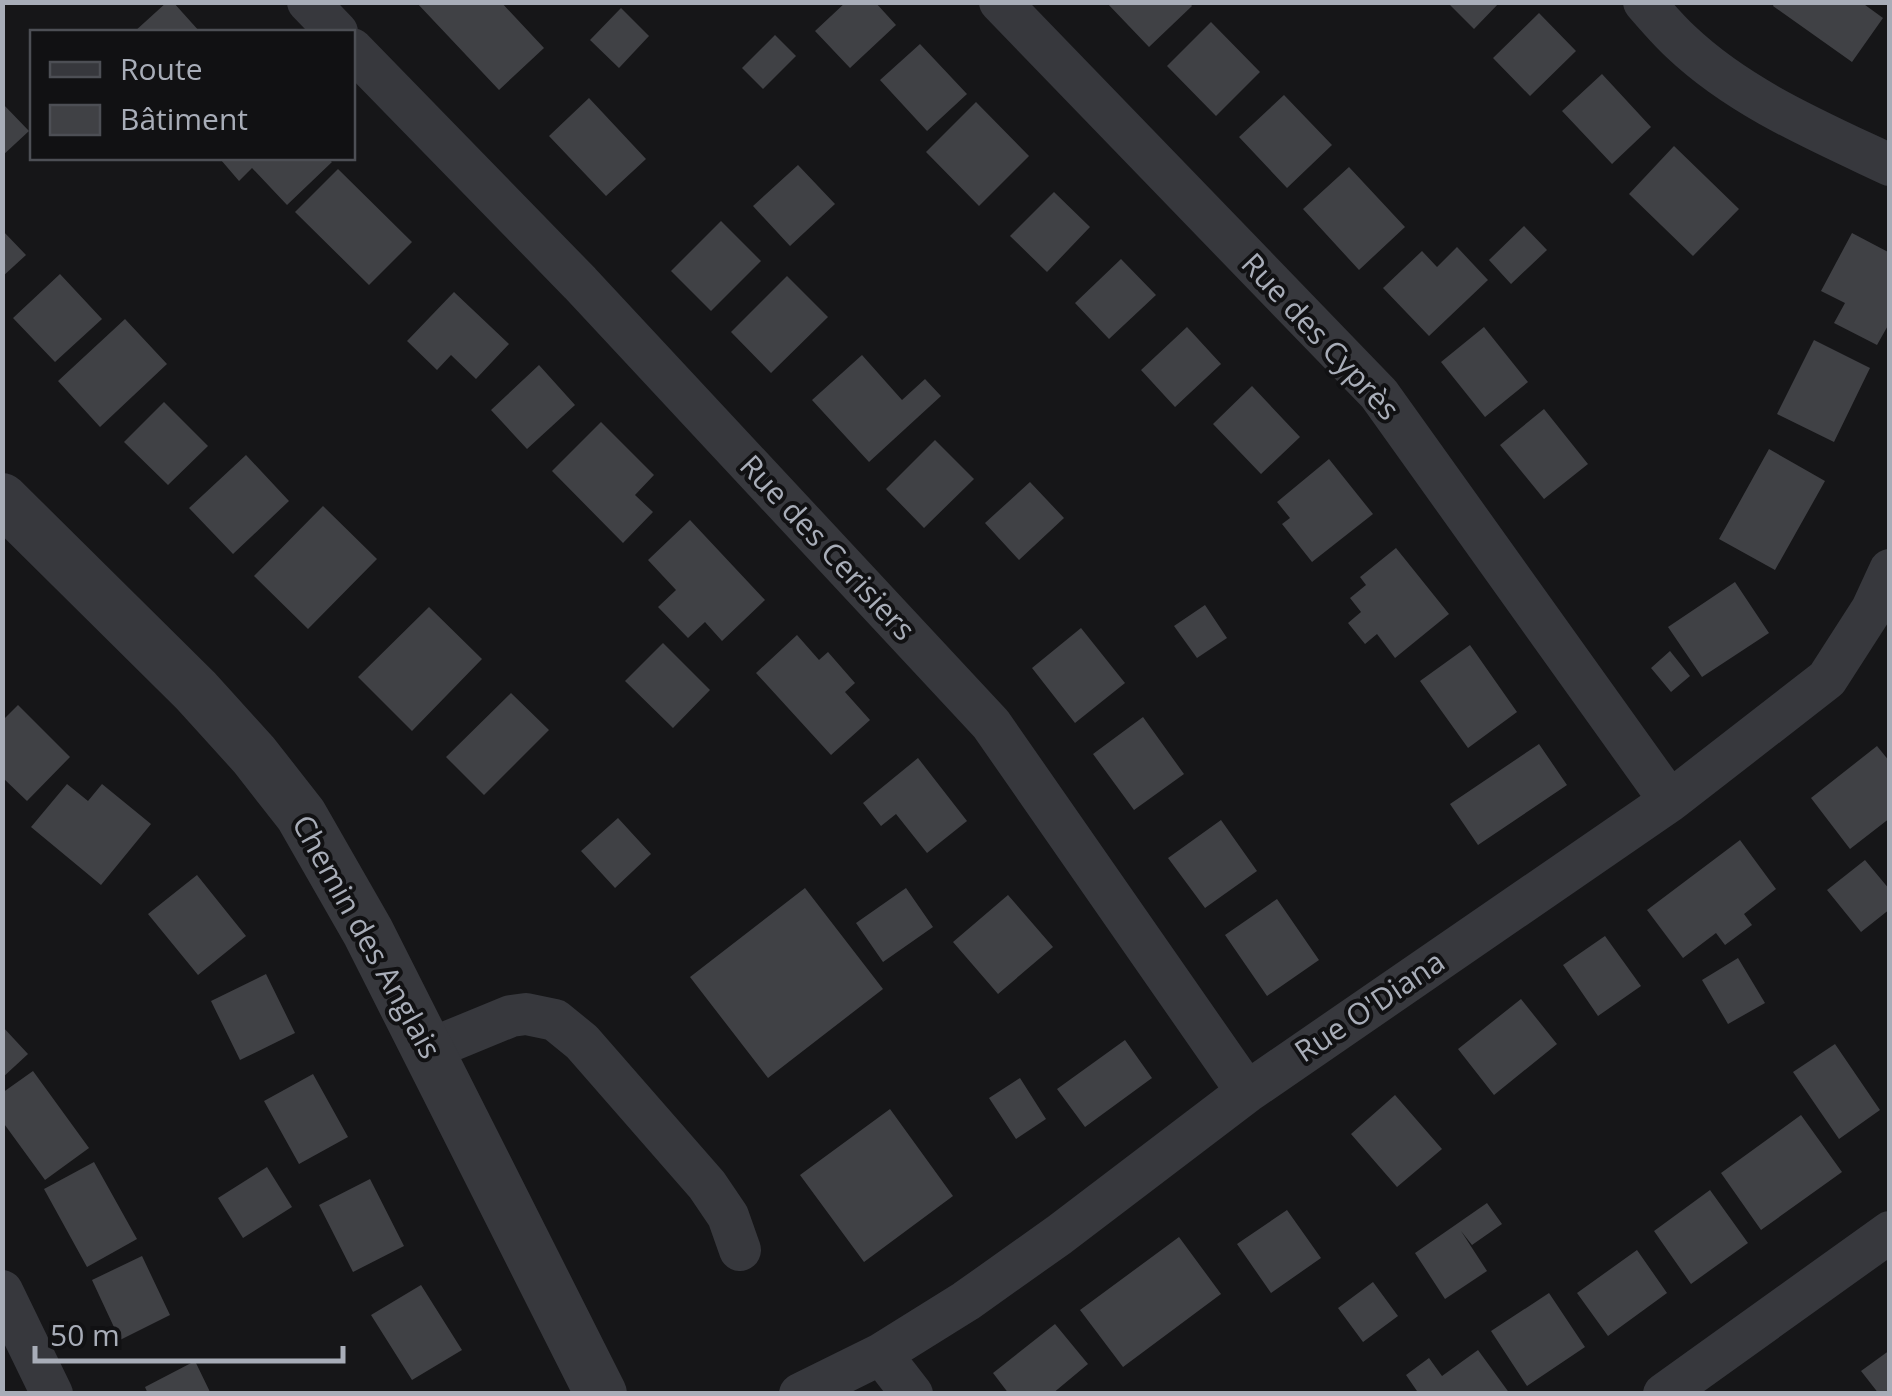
<svg xmlns="http://www.w3.org/2000/svg" width="1892" height="1396" viewBox="0 0 1892 1396" font-family="'Open Sans',sans-serif">
	<rect width="100%" height="100%" fill="#161618"/>
	<!-- building -->
	<path fill="#404145" d="M167,2H173L200,32H134Z
		M416,2H501L544,48L499,90Z
		M846,2H875L896,25L850,68L815,31Z
		M1106,2H1189L1192,6L1149,47Z
		M1447,2H1500L1474,29Z
		M1775,2H1861L1883,18L1852,62L1773,6Z
		M621,8L649,36L619,68L590,40Z
		M1539,13L1576,51L1530,96L1493,58Z
		M1211,22L1260,72L1216,116L1167,66Z
		M775,35L796,56L763,89L742,68Z
		M920,44L967,94L927,131L880,80Z
		M1602,74L1651,127L1612,164L1562,111Z
		M1284,95L1332,145L1287,188L1239,137Z
		M589,98L646,159L606,196L549,136Z
		M976,102L1029,156L979,206L926,152Z
		M2,103L29,131L2,156Z
		M1674,146L1739,209L1693,256L1629,194Z
		M224,158H327L332,162L287,205L252,168L239,181L221,160Z
		M798,165L835,204L790,246L753,206Z
		M1349,167L1405,227L1359,270L1303,209Z
		M338,169L412,242L369,285L295,212Z
		M1054,192L1090,227L1047,272L1010,236Z
		M721,221L761,261L711,311L671,271Z
		M1524,226L1547,250L1511,284L1489,260Z
		M2,230L26,255L2,277Z
		M1852,233L1890,253V322L1877,345L1834,323L1845,303L1821,291Z
		M1457,247L1488,280L1429,336L1383,288L1422,251L1437,267Z
		M1121,259L1156,295L1109,339L1075,303Z
		M60,274L102,319L55,362L13,318Z
		M787,276L828,317L771,373L731,332Z
		M454,292L509,344L476,379L451,355L437,370L407,341Z
		M125,319L167,364L100,427L58,381Z
		M1187,327L1221,364L1175,407L1141,370Z
		M1484,327L1528,382L1485,417L1441,362Z
		M1814,340L1870,368L1834,442L1777,414Z
		M862,355L902,400L925,379L941,396L869,462L812,400Z
		M539,365L575,405L527,449L491,410Z
		M1252,386L1300,437L1261,474L1213,424Z
		M164,402L208,446L168,485L124,442Z
		M1544,409L1588,464L1544,499L1500,445Z
		M601,422L654,475L635,495L653,512L623,543L552,471Z
		M935,440L974,479L924,528L886,489Z
		M1769,449L1825,481L1775,570L1719,539Z
		M246,455L289,501L233,554L189,508Z
		M1329,459L1373,514L1312,562L1282,524L1290,518L1277,502Z
		M1030,482L1064,518L1019,560L985,523Z
		M323,506L377,559L308,629L254,576Z
		M690,520L765,600L722,641L705,622L688,638L658,607L676,590L648,560Z
		M1396,548L1449,614L1395,658L1377,634L1365,644L1348,623L1361,612L1350,598L1366,585L1360,577Z
		M1735,582L1769,633L1702,677L1668,627Z
		M1205,605L1227,638L1197,658L1174,626Z
		M429,607L482,659L412,731L358,677Z
		M1081,628L1125,683L1075,723L1032,668Z
		M797,635L819,660L828,652L855,683L845,692L870,720L831,755L756,673Z
		M663,643L710,690L673,728L625,681Z
		M1470,645L1517,712L1468,748L1420,681Z
		M1670,651L1690,676L1671,692L1651,668Z
		M511,693L549,730L484,795L446,757Z
		M18,705L70,757L27,801L2,777V721Z
		M1143,717L1184,774L1134,810L1093,754Z
		M1539,744L1567,785L1478,845L1450,804Z
		M1877,746L1890,762V818L1850,849L1811,798Z
		M918,758L967,821L927,853L896,814L881,826L863,803Z
		M67,784L88,801L102,784L151,824L101,885L31,827Z
		M618,818L651,854L615,888L581,851Z
		M1221,820L1257,871L1205,908L1168,858Z
		M1740,840L1776,889L1744,914L1752,925L1725,945L1716,933L1683,958L1647,910Z
		M1865,860L1890,890V909L1861,932L1827,890Z
		M197,875L246,936L198,975L148,914Z
		M805,888L883,989L768,1078L690,977Z
		M906,888L933,927L883,962L856,923Z
		M1008,895L1053,947L998,994L953,942Z
		M1277,899L1319,960L1267,996L1225,935Z
		M1605,936L1641,986L1598,1016L1563,965Z
		M1738,958L1765,1003L1728,1024L1702,980Z
		M266,974L295,1033L240,1060L211,1001Z
		M1521,999L1557,1044L1494,1095L1458,1049Z
		M2,1026L28,1054L2,1078Z
		M1125,1040L1152,1078L1085,1127L1057,1089Z
		M1835,1044L1880,1110L1839,1139L1793,1072Z
		M33,1071L89,1148L45,1180L2,1121V1093Z
		M313,1074L348,1137L299,1164L264,1101Z
		M1020,1078L1046,1119L1016,1139L989,1098Z
		M1395,1095L1442,1149L1397,1187L1351,1134Z
		M890,1109L953,1196L864,1262L800,1175Z
		M1801,1115L1842,1172L1761,1230L1721,1173Z
		M94,1162L137,1239L87,1267L44,1189Z
		M267,1167L292,1207L243,1238L218,1198Z
		M370,1179L404,1246L353,1272L319,1205Z
		M1710,1190L1748,1243L1691,1284L1654,1231Z
		M1487,1203L1502,1224L1472,1245L1461,1231L1487,1271L1445,1299L1415,1253Z
		M1287,1210L1321,1258L1271,1293L1237,1244Z
		M1179,1237L1221,1294L1123,1367L1080,1310Z
		M1637,1250L1667,1293L1608,1336L1577,1293Z
		M142,1256L170,1315L120,1340L92,1280Z
		M1373,1282L1398,1316L1363,1342L1338,1308Z
		M421,1285L462,1350L412,1380L371,1315Z
		M1549,1293L1585,1347L1527,1386L1491,1331Z
		M1055,1324L1088,1364L1052,1394H1009L993,1373Z
		M1478,1350L1510,1394H1419L1406,1375L1429,1358L1442,1376Z
		M1890,1350V1394H1879L1861,1371Z
		M195,1361L211,1394H148L145,1387Z"/>
	<g fill="none" stroke-linecap="round" stroke-linejoin="round">
		<!-- minor -->
		<path stroke="#37383d" stroke-width="42" d="M308,2L337,32
			M1000,2L1379,394L1670,801
			M1644,2C1656,16 1668,30 1681,42C1740,98 1818,131 1890,165
			M352,49L580,283L991,724L1247,1092
			M428,1050L511,1016L526,1014L555,1020L582,1042L707,1185L728,1216L740,1250
			M2,1291L52,1394
			M881,1354L912,1394
			M800,1394L881,1354L966,1301L1059,1235L1247,1092L1670,801L1827,679L1872,609L1890,570
			M1664,1394L1890,1232"/>
		<!-- tertiary -->
		<path stroke="#37383d" stroke-width="52" d="M2,499L196,691L254,755L301,815L368,932L601,1394"/>
	</g>
	<g text-anchor="middle" stroke-width="8" stroke-linejoin="round" paint-order="stroke">
		<!-- street labels -->
		<g font-size="30" fill="#a8adb8" stroke="#111113">
			<text transform="translate(1320 337) rotate(47)" y="10">Rue des Cyprès</text>
			<text transform="translate(827 548) rotate(47)" y="10">Rue des Cerisiers</text>
			<text transform="translate(366 937) rotate(61)" y="10">Chemin des Anglais</text>
			<text transform="translate(1370 1007) rotate(-34)" y="10">Rue O'Diana</text>
		</g>
	</g>
	<!-- border -->
	<rect width="1892" height="1396" fill="none" stroke="#a8adb8" stroke-width="10"/>
	<!-- legend -->
	<rect x="30" y="30" width="325" height="130" fill="#111113" stroke="#4d4f55" stroke-width="2.5"/>
	<rect x="50" y="62" width="50" height="15" fill="#37383d" stroke="#4d4f55" stroke-width="2.5"/>
	<text x="120" y="80" font-size="30" fill="#a8adb8">Route</text>
	<rect x="50" y="105" width="50" height="30" fill="#404145" stroke="#4d4f55" stroke-width="2.5"/>
	<text x="120" y="130" font-size="30" fill="#a8adb8">Bâtiment</text>
	<!-- scale -->
	<path d="M35 1346v15h308v-15" fill="none" stroke="#a8adb8" stroke-width="5"/>
	<text x="50" y="1346" font-size="30" fill="#a8adb8" stroke="#111113" stroke-width="8" paint-order="stroke">50 m</text>
</svg>
